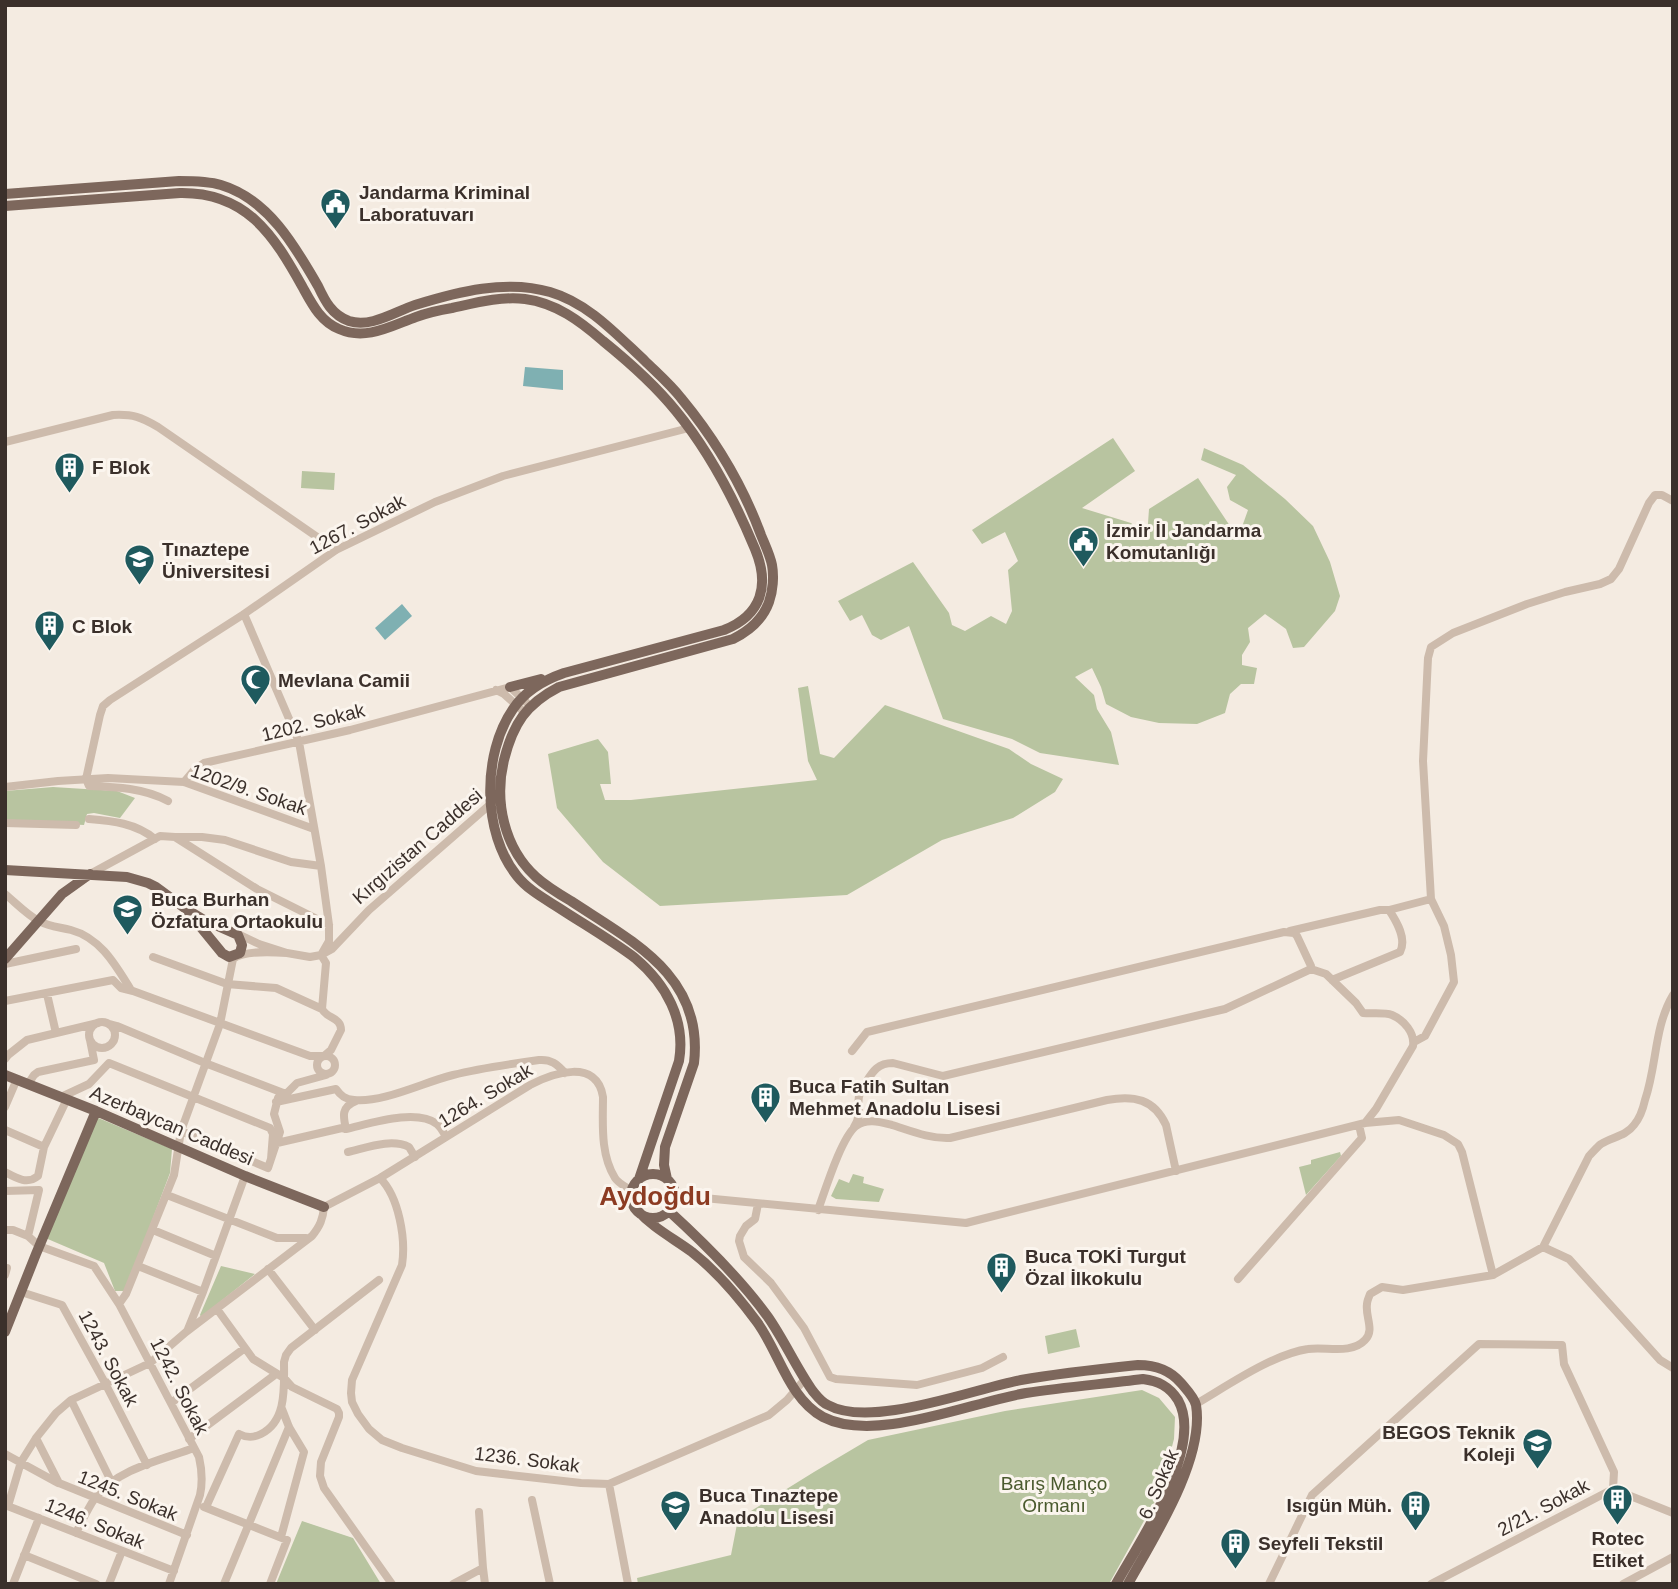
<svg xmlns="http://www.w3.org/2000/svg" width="1678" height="1589" viewBox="0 0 1678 1589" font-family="Helvetica,sans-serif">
	<rect width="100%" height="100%" fill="#f4ebe1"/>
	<!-- green -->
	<path fill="#b8c4a0" d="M1113,438L1135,471L1082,508L1131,523L1147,537L1149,509L1198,478L1238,538L1248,510L1230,500L1227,487L1236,475L1201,460L1204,448L1243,465L1285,499L1313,526L1330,562L1340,596L1335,611L1304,647L1293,648L1286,629L1265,614L1248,628L1250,642L1242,655V665L1257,668L1254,684H1241L1230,694L1225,713L1197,724L1159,723L1131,717L1106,704L1101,687L1092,668L1075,677L1094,695L1097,709L1111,732L1119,765L1040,753L1012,739L943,719L909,626L881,640L872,635L862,615L850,621L838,601L913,562L949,613L952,625L965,631L991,616L1006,624L1012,611L1008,570L1018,561L1005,532L982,544L972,530Z
		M302,471L335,473L334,490L301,488Z
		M808,686L820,754L834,758L885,705L1009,749L1031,764L1063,779L1055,792L1013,818L942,840L847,895L660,906L603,862L557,808L548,754L598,739L608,752L611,784H600L605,800H631L817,780L808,761L798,688Z
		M53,787L117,791L135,798L120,818L94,813L87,814L84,825L5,821V791Z
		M96,1117L172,1149L170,1173L142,1247L124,1291H115L104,1263L43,1237Z
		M1340,1152L1341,1156L1306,1195L1299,1167L1311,1164V1160Z
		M853,1174L864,1177L863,1183L884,1189L879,1202L836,1199L831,1196L839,1179L849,1183Z
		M221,1266L255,1274L201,1317L200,1315Z
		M1076,1329L1080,1347L1048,1354L1045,1336Z
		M1142,1390L1159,1398L1175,1417L1174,1439L1160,1492L1109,1584H638L637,1578L731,1555L738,1519L814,1472L868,1440L1005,1411Z
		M302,1521L353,1538L381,1584H276Z"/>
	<!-- water -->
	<path fill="#7fb0b2" d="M525,367L563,370V390L523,386Z
		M402,604L412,616L385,640L375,628Z"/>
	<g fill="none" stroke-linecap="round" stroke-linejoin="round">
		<!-- minor -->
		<path stroke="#cdbbac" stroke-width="8" d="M5,442L113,415C133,414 141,417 158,427L336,550
			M244,614L299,742L321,866L329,925V941L321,955
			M496,690L504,694L524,712
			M184,782L195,769L204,763L350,730L510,687L526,702
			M5,787L58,781L108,778L184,782L314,829
			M168,801C144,788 117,787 89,786L86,779L100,715L103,706L110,700L244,614L336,550L435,502L503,476L689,428
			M89,819C113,821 135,823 155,839
			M5,823L76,825
			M321,866L291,862L225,840L202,837H175L257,889L329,925
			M90,874L160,836L175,837
			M5,894C16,903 27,915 39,921C50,927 60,927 71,930C101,938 116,966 131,990
			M1389,910L1431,899
			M1290,931L1380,910H1389C1397,922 1407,939 1400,952L1332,980
			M238,934L259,944L287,953L310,957L321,955L332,949L369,910L494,801
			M321,955L326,963L322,1009
			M5,964L76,949
			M47,994L56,1033
			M5,1001L113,980L121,988L133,991L310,1056H324L331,1050L341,1030C341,1017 327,1019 322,1009L276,988L227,984L153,957
			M89 1035a13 13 0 1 1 26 0a13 13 0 1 1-26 0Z
			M106,1023L117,1026L205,1063L286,1094L297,1083L326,1075
			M1414,1042L1425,1036L1454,982L1451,955L1444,926L1431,899L1423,761L1428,658L1431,647L1453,633L1527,604L1565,592L1600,584L1611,579L1619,569L1649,503L1655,495H1662L1673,501
			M852,1051L867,1032L1284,932L1294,933L1297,936L1311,966V969L1225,1009L943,1076L893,1063C878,1063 873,1071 866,1082C864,1085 860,1090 860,1093C855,1106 864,1110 854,1127
			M317 1065a9 9 0 1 1 18 0a9 9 0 1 1-18 0Z
			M5,1059L8,1055L27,1040L98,1023
			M28,1084L34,1075L38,1072L94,1060L90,1040
			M61,1097L89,1084L109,1063L270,1128L273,1134L271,1159
			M276,1102L336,1089C341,1096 345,1099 354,1100C383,1103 424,1082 453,1075C481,1068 510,1064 539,1060C551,1059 557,1064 565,1073
			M5,1107L17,1079
			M1365,1123L1399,1120L1444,1135L1458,1144L1462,1152L1493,1275
			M346,1129C343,1116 341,1107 356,1101
			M5,1130L44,1147L67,1099
			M181,1131L268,1168L280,1132L274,1114L278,1098
			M277,1143L342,1128L346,1129C369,1124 416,1108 437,1124C441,1127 444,1133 446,1137
			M348,1152C366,1148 391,1138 409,1147L415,1157
			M5,1172C16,1178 27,1185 38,1176L44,1147
			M380,1178C399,1197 406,1239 402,1265L352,1380L351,1393L352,1402L358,1414L369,1429L382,1440L402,1448L476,1471L581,1483L609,1484L769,1415L787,1400L805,1379
			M5,1191L39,1190L28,1236
			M167,1195L277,1238H306
			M675,1198H704L966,1223L1365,1123L1376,1109L1413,1046C1415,1033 1404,1020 1392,1015C1384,1012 1372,1014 1363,1013L1356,1003L1326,974L1311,969
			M758,1204L755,1219L746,1226L740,1236L739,1241L744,1257L771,1283L804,1328L830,1377L836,1379L917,1385L967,1372L982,1368L1003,1357
			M818,1210C825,1191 841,1138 856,1126C867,1118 880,1122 892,1125C911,1131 930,1139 950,1138L1107,1100C1134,1095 1154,1099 1166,1125L1176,1171
			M5,1230H13L28,1236L39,1246L94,1266L119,1304L199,1457C202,1470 203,1481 200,1495L169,1584
			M153,1230L216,1256
			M1543,1247L1589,1156C1593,1152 1597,1147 1601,1144C1612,1137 1626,1136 1634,1125C1640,1118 1643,1109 1645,1100C1657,1065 1654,1027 1673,995
			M138,1266L203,1292
			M5,1268H7L5,1275
			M268,1269L315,1330
			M1238,1279L1362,1138L1359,1125
			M21,1292L62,1305L105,1383L147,1465
			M119,1304L126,1294L174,1175L181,1131L220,1024L233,959C244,950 273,952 287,953
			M217,1309L253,1359L284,1378L292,1387L337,1409L339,1413V1417L321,1462L320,1476L324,1488L392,1584
			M188,1329L203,1292L245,1176
			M71,1400L112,1483
			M171,1403L245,1348
			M1196,1404C1227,1386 1273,1354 1308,1349C1325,1346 1351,1355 1365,1340C1375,1330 1365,1317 1367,1304C1367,1301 1369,1297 1370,1294L1382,1287L1403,1290L1493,1275L1543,1247L1569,1259L1660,1360L1673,1368
			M36,1438L59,1483L187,1535
			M189,1439L276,1374
			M5,1454L58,1483
			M609,1484L628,1584
			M532,1500L550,1584
			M5,1505L174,1571
			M8,1506L21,1462L36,1438L56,1413L71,1400L150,1363L186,1332L312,1236C320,1226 323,1219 324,1207L380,1178L530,1085C553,1073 597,1058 603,1097C603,1123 600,1154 615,1178C618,1183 626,1187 632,1191
			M204,1507L287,1540L270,1584
			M206,1507L239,1434C247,1438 253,1438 261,1434C287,1421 284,1387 284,1362L286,1355L291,1348L379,1280
			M479,1512L483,1568
			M76,1533C82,1521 88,1508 95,1498C117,1469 161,1460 194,1448
			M281,1537L304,1452L289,1427L282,1409
			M24,1555L96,1584
			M13,1584L39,1518
			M109,1584L122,1551
			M224,1584L289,1427
			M453,1584L483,1568L485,1584
			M1269,1584L1312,1495L1479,1344L1562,1345L1564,1364L1614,1472L1613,1489
			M1431,1584L1613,1489L1673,1513
			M1623,1584L1673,1557"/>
		<!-- major -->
		<path stroke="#7d675c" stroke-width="10" d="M5,194L179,181C193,181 208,181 221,185C268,199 295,246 318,286C325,301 332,315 349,321C371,328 394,312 415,305C457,292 507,279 550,292C588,303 616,334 644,360C656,372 670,384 681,398C714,438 743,486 761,535C765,545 770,555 772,565C774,576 773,591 769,602C763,619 749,631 733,639L559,687C526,704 513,724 504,760C494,801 504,848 536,877C546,886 559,894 571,901C633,942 704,976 694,1063L665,1147L664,1165L667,1179
			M5,206L180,193C246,192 273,234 302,286C312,304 320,321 339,329C366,341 391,326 416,317C427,313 440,310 452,308C475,303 501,296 525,299C556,303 580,321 603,341C629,362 655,385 676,411C709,451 735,501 755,549C770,585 762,615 724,630L564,673C544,680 525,691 513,709C482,754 482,833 517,876C528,890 545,899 559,908C585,925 611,940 635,958C666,984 686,1020 679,1061L639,1179
			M510,687L541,679
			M5,870L127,877L148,883L156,887L186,909
			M186,909L204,920L238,935L242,945L240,953L229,957L222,953Z
			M5,959L62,894L90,874
			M5,1075L96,1111L245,1176L324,1207
			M631 1196a22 22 0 1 1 44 0a22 22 0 1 1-44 0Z
			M637,1210C653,1228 673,1238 692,1252C715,1270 740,1299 757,1322C779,1352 789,1399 823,1417C875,1444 971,1402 1026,1393C1065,1387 1104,1384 1143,1379C1158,1381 1169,1386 1178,1400C1205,1448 1139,1542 1116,1584
			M669,1211C704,1243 740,1278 768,1317C784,1340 796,1367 812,1390C817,1396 821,1402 828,1405C871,1429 973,1389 1021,1380C1060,1373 1099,1369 1138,1365C1155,1365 1170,1370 1181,1383C1186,1389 1194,1397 1196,1405C1205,1459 1153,1539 1128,1584
			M5,1332L36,1254L96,1111"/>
	</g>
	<!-- icons -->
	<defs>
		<symbol id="civic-pin" viewBox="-11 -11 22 30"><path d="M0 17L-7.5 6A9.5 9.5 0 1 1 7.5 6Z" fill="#1f5a5e" stroke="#fbf5ee"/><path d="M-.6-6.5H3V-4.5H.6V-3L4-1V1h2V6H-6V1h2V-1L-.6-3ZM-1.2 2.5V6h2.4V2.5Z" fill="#fff"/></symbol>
		<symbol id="building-pin" viewBox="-11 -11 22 30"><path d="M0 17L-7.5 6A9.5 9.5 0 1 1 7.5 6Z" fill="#1f5a5e" stroke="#fbf5ee"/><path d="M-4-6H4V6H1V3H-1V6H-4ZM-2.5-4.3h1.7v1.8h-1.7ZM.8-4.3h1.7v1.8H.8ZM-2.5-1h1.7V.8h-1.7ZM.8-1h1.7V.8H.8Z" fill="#fff"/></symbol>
		<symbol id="university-pin" viewBox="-11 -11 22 30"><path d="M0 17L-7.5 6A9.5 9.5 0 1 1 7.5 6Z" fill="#1f5a5e" stroke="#fbf5ee"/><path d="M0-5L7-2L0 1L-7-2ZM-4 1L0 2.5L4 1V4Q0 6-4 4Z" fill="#fff"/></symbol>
		<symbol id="mosque-pin" viewBox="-11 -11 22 30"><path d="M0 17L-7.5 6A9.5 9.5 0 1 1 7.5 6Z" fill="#1f5a5e" stroke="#fbf5ee"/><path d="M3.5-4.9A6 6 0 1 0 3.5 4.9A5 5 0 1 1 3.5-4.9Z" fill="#fff"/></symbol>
		<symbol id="school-pin" viewBox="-11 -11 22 30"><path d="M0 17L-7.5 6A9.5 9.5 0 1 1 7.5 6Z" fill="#1f5a5e" stroke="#fbf5ee"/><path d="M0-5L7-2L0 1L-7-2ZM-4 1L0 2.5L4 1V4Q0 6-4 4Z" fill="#fff"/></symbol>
	</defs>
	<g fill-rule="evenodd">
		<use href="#civic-pin" x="318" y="186" width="35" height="47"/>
		<use href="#building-pin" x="52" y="450" width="35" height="47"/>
		<use href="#civic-pin" x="1066" y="524" width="35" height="47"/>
		<use href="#university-pin" x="122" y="542" width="35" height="47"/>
		<use href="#building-pin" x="32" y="608" width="35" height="47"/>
		<use href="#mosque-pin" x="238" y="662" width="35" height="47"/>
		<use href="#school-pin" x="110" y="892" width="35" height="47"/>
		<use href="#building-pin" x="748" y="1080" width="35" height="47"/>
		<use href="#building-pin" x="984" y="1250" width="35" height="47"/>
		<use href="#school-pin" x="1520" y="1426" width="35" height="47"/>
		<use href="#building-pin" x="1600" y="1482" width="35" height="47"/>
		<use href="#building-pin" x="1398" y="1488" width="35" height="47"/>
		<use href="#school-pin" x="658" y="1488" width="35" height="47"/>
		<use href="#building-pin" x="1218" y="1526" width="35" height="47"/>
	</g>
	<g text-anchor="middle" stroke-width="6" stroke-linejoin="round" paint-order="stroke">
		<!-- poi labels -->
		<g font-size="19" font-weight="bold" fill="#3b302b" stroke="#fbf5ee" text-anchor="start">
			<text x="359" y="199">Jandarma Kriminal<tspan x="359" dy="22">Laboratuvarı</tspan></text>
			<text x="92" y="474">F Blok</text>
			<text x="1106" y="537">İzmir İl Jandarma<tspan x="1106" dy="22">Komutanlığı</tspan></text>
			<text x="162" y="556">Tınaztepe<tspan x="162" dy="22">Üniversitesi</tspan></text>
			<text x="72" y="633">C Blok</text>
			<text x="278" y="687">Mevlana Camii</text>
			<text x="151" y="906">Buca Burhan<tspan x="151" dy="22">Özfatura Ortaokulu</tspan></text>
			<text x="789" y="1093">Buca Fatih Sultan<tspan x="789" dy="22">Mehmet Anadolu Lisesi</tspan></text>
			<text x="1025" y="1263">Buca TOKİ Turgut<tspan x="1025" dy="22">Özal İlkokulu</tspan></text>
			<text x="1515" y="1439" text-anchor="end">BEGOS Teknik<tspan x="1515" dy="22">Koleji</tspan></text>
			<text x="699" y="1502">Buca Tınaztepe<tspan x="699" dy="22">Anadolu Lisesi</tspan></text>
			<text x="1392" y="1512" text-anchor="end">Isıgün Müh.</text>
			<text x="1618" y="1545" text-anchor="middle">Rotec<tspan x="1618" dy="22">Etiket</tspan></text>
			<text x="1258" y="1550">Seyfeli Tekstil</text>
		</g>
		<!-- street labels -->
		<g font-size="19" fill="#3b302b" stroke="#fbf5ee">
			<text transform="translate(357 524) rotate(-28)" y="7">1267. Sokak</text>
			<text transform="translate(313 722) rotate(-14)" y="7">1202. Sokak</text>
			<text transform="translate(249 789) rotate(19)" y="7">1202/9. Sokak</text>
			<text transform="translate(417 846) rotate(-41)" y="7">Kırgızistan Caddesi</text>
			<text transform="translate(485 1095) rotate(-31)" y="7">1264. Sokak</text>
			<text transform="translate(172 1125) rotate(23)" y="7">Azerbaycan Caddesi</text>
			<text transform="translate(109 1358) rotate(62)" y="7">1243. Sokak</text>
			<text transform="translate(180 1386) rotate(63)" y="7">1242. Sokak</text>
			<text transform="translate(527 1459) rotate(7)" y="7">1236. Sokak</text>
			<text transform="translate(1158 1484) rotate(-67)" y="7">6. Sokak</text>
			<text transform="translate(128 1495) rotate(22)" y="7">1245. Sokak</text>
			<text transform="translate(1543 1507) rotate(-28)" y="7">2/21. Sokak</text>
			<text transform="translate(95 1523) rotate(22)" y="7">1246. Sokak</text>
		</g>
		<!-- park labels -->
		<g font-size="19" fill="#4a5a2e" stroke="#fbf5ee">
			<text x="1054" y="1490">Barış Manço<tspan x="1054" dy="22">Ormanı</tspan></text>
		</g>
		<!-- district labels -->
		<g font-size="26" font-weight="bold" fill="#8c3b22" stroke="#fbf5ee">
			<text x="655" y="1205">Aydoğdu</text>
		</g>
	</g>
	<!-- border -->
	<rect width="1678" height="1589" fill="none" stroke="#3b302b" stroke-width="14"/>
</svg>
